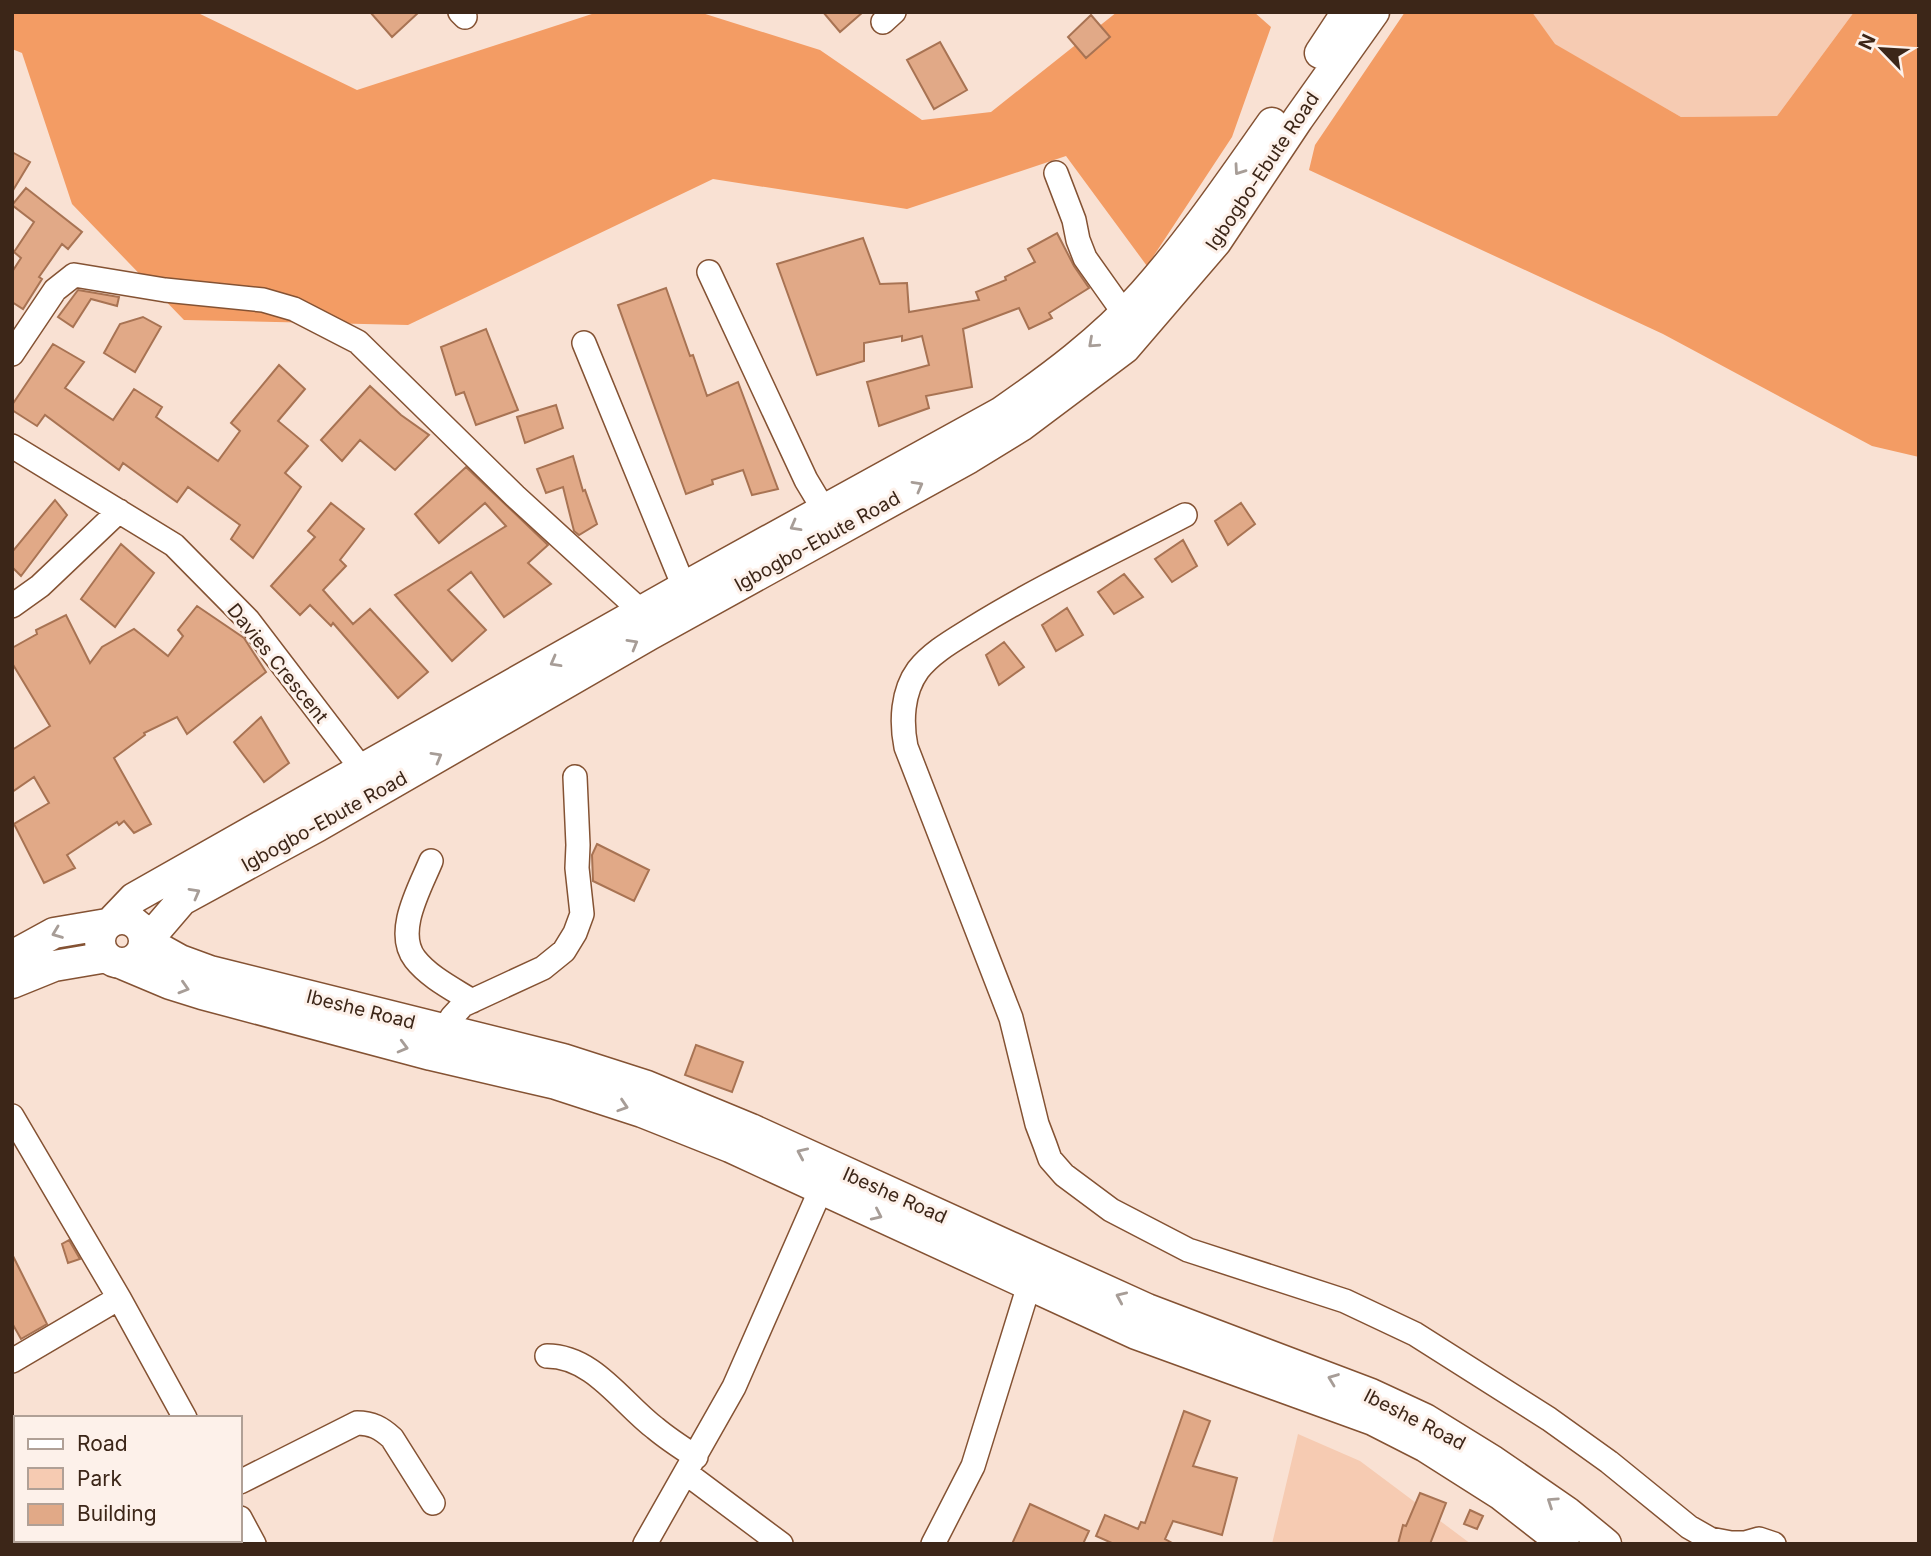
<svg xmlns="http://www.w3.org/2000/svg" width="1931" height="1556" viewBox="0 0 1931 1556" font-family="Inter,sans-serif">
	<rect width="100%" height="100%" fill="#f9e1d3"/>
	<!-- green -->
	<path fill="#f6cbb2" d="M1532,12H1854L1777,116L1681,117L1554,44Z
		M1298,1434L1360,1461L1471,1544H1272Z"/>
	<!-- forest -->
	<path fill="#f39c64" d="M12,12H196L357,90L598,12H699L820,50L922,120L991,112L1117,12H1254L1271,27L1232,137L1147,266L1066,156L907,209L713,179L408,325L184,320L72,204L22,53L12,49Z
		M1405,12H1532L1555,44L1681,117L1777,116L1854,12H1919V457L1872,446L1663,334L1309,170L1315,145Z"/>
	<!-- building -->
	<path fill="#e1a987" stroke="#a87353" stroke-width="2" d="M370,12H419L392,37Z
		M823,12H863L840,32Z
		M1091,15L1110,37L1086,58L1068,37Z
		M940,42L967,90L934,109L907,60Z
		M12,152L30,162L12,192Z
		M26,188L82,232L68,249L62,244L39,277L42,279L23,309L12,302V272L21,258L14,252L34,222L12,205Z
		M1057,233L1074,266L1089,288L1049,313L1052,318L1029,329L1019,308L963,329L972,387L926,396L929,408L879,426L867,382L929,365L922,336L902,341V336L864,343V361L817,375L777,264L863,238L880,284L907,283L909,312L979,300L976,292L1006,280L1005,277L1035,262L1028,249Z
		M666,288L690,356L693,355L707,396L738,382L778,489L752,495L743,470L712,480L713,484L686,494L618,305Z
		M78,290L119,297L117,306L91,299L73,327L58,317Z
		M143,317L161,327L135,372L104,353L120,324Z
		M486,329L518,410L476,425L464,392L456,395L441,347Z
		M53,344L84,362L65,388L113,420L134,389L162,407L156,417L218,461L240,431L231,423L279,365L305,389L278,421L308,446L285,473L301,487L253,558L231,539L240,525L188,487L177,502L123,463L119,470L45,415L37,426L12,410V405Z
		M370,386L401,415L429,435L395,470L360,440L342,461L321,440Z
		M556,405L563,428L525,443L517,417Z
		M573,456L583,491L585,490L597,524L579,535L574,531L563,487L546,493L537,469Z
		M466,467L548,545L528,563L551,584L504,617L471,572L448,590L486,630L452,661L395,595L506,526L485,503L439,543L415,514Z
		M55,500L67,515L21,576L12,567V552Z
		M331,503L364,529L340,560L346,566L323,590L353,624L370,609L428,672L398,698L333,623L331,626L310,605L300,615L271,586L315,537L308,531Z
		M1241,503L1255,524L1228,545L1215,521Z
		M1183,540L1197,566L1172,582L1155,559Z
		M121,544L154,573L115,627L81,599Z
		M1124,574L1143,597L1114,614L1098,592Z
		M197,606L244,638L266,672L187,734L177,717L144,733L145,735L114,758L151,824L134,833L124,821L119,825L117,822L67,855L75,868L44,883L14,824L49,803L34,777L12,792V750L50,726L12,663V648L37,634L36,630L66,615L90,663L102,647L134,629L168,656L183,636L178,630Z
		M1067,608L1083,635L1056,651L1042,625Z
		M1004,642L1024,667L999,685L986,655Z
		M261,717L289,763L264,782L234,742Z
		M597,844L649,870L634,901L593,881L592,855Z
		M696,1045L743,1062L732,1092L685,1075Z
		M69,1240L80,1259L68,1263L62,1244Z
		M12,1254L47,1324L21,1339L12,1323Z
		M1184,1411L1210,1421L1193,1466L1237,1478L1222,1535L1173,1521L1165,1539L1174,1544H1114L1096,1536L1105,1515L1138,1529L1141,1522L1145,1523Z
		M1420,1493L1446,1503L1430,1544H1398L1403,1525L1406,1526Z
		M1030,1504L1089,1531L1083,1544H1012Z
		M1470,1510L1483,1516L1477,1529L1464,1524Z"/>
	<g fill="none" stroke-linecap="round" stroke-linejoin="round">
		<defs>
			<path id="minor" d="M460,12L465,17
				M883,22L894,12
				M1056,173L1074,220L1078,240L1085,258L1124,313
				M709,272L806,480L824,510
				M584,343L684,587
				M12,354L55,290L74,275L165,290L263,300L294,309L358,342L515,496L642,612
				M12,446L174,545L248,620L371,781
				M1185,515C1114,552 1041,586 973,628C954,640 932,652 918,670C902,692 901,722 906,747L1011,1018L1037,1124L1045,1145L1050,1159L1064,1175L1111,1210L1188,1250L1345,1301L1415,1334L1549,1419L1609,1462L1689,1527L1710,1539L1731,1543H1745L1759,1539L1774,1544
				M12,606L40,586L119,511
				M431,861C420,888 394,932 415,959C429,977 453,989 472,1001
				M444,1030L452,1017L463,1005L543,968L564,951L575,933L582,914L577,868L578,845L575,777
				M12,1116L119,1298L185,1418
				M547,1356C593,1356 622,1403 655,1428C668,1439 682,1448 696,1457
				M12,1361L119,1298
				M686,1473L781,1544
				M240,1482L357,1423C372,1423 381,1428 392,1438L433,1503
				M240,1518L254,1544
				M645,1544L734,1387L821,1189
				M933,1544L973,1466L1029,1285"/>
			<path id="major" d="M1320,53L1347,12
				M100 941a22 22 0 1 1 44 0a22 22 0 1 1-44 0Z
				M113,920L134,898L684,587L1000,413C1051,378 1102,340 1143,294C1191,240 1231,181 1272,123
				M143,933L158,928L182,900L318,826L649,635L969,458L1021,426L1125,348L1216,242L1298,119L1374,12
				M144,940L180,960L210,971L563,1059L647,1086L751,1129L1147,1309L1371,1394L1425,1419L1493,1461L1567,1512L1606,1544
				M12,956L54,933L107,924
				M120,963L170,984L202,994L431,1055L556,1084L642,1112L730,1147L1136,1334L1373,1420L1426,1447L1500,1494L1564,1544
				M12,983L54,966L107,957"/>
		</defs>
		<!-- minor casing -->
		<use href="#minor" stroke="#845233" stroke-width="26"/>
		<!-- major casing -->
		<use href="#major" stroke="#845233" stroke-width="33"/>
		<!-- minor -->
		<use href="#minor" stroke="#fff" stroke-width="23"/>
		<!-- major -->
		<use href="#major" stroke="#fff" stroke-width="30"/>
	</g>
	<!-- one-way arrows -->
	<defs><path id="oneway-chevron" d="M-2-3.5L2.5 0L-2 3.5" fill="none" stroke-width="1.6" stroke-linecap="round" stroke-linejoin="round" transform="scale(1.75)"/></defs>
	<g stroke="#a79d97">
		<use href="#oneway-chevron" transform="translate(1239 170) rotate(125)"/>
		<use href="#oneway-chevron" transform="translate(1093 343) rotate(138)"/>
		<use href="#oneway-chevron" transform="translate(918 486) rotate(-29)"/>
		<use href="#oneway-chevron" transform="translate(795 526) rotate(151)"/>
		<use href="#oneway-chevron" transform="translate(633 644) rotate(-30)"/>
		<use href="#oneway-chevron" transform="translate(555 662) rotate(151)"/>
		<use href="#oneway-chevron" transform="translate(437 757) rotate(-30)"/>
		<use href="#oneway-chevron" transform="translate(195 893) rotate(-29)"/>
		<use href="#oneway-chevron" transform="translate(57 933) rotate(159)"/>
		<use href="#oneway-chevron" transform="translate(184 988) rotate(17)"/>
		<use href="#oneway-chevron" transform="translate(403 1047) rotate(15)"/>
		<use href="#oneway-chevron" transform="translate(623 1106) rotate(18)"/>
		<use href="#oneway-chevron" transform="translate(802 1153) rotate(-156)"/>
		<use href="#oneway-chevron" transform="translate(877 1215) rotate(25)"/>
		<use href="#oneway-chevron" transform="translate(1121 1297) rotate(-156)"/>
		<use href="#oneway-chevron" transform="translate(1333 1379) rotate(-159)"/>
		<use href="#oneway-chevron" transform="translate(1552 1502) rotate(-146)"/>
	</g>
	<g text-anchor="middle" stroke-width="6" stroke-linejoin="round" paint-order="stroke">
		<!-- street labels -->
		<g font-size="19" fill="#3c2618" stroke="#fdf1ea">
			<text transform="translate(1262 171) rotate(-56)" y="7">Igbogbo-Ebute Road</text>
			<text transform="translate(817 541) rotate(-29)" y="7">Igbogbo-Ebute Road</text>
			<text transform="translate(278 663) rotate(51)" y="7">Davies Crescent</text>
			<text transform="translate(324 821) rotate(-29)" y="7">Igbogbo-Ebute Road</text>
			<text transform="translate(361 1009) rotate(14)" y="7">Ibeshe Road</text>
			<text transform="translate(895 1195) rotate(24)" y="7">Ibeshe Road</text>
			<text transform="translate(1415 1419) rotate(27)" y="7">Ibeshe Road</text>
		</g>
	</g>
	<!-- border -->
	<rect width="1931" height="1556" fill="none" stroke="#3c2618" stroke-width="28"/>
	<!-- legend -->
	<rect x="14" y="1416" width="228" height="126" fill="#fdf1ea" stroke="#b0a096" stroke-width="2"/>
	<rect x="28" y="1439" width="35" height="10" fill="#ffffff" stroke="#b0a096" stroke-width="2"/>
	<text x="77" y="1451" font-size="21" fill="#3c2618">Road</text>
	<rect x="28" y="1468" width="35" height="21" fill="#f6cbb2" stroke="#b0a096" stroke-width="2"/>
	<text x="77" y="1486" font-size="21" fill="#3c2618">Park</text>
	<rect x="28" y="1504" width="35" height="21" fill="#e1a987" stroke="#b0a096" stroke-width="2"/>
	<text x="77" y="1521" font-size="21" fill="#3c2618">Building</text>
	<!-- north arrow -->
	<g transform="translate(1882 49) rotate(295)" stroke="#fdf1ea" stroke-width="5" paint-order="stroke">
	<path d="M0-5L12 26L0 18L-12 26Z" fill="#3c2618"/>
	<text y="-10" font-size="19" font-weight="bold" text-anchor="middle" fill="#3c2618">N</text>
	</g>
</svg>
